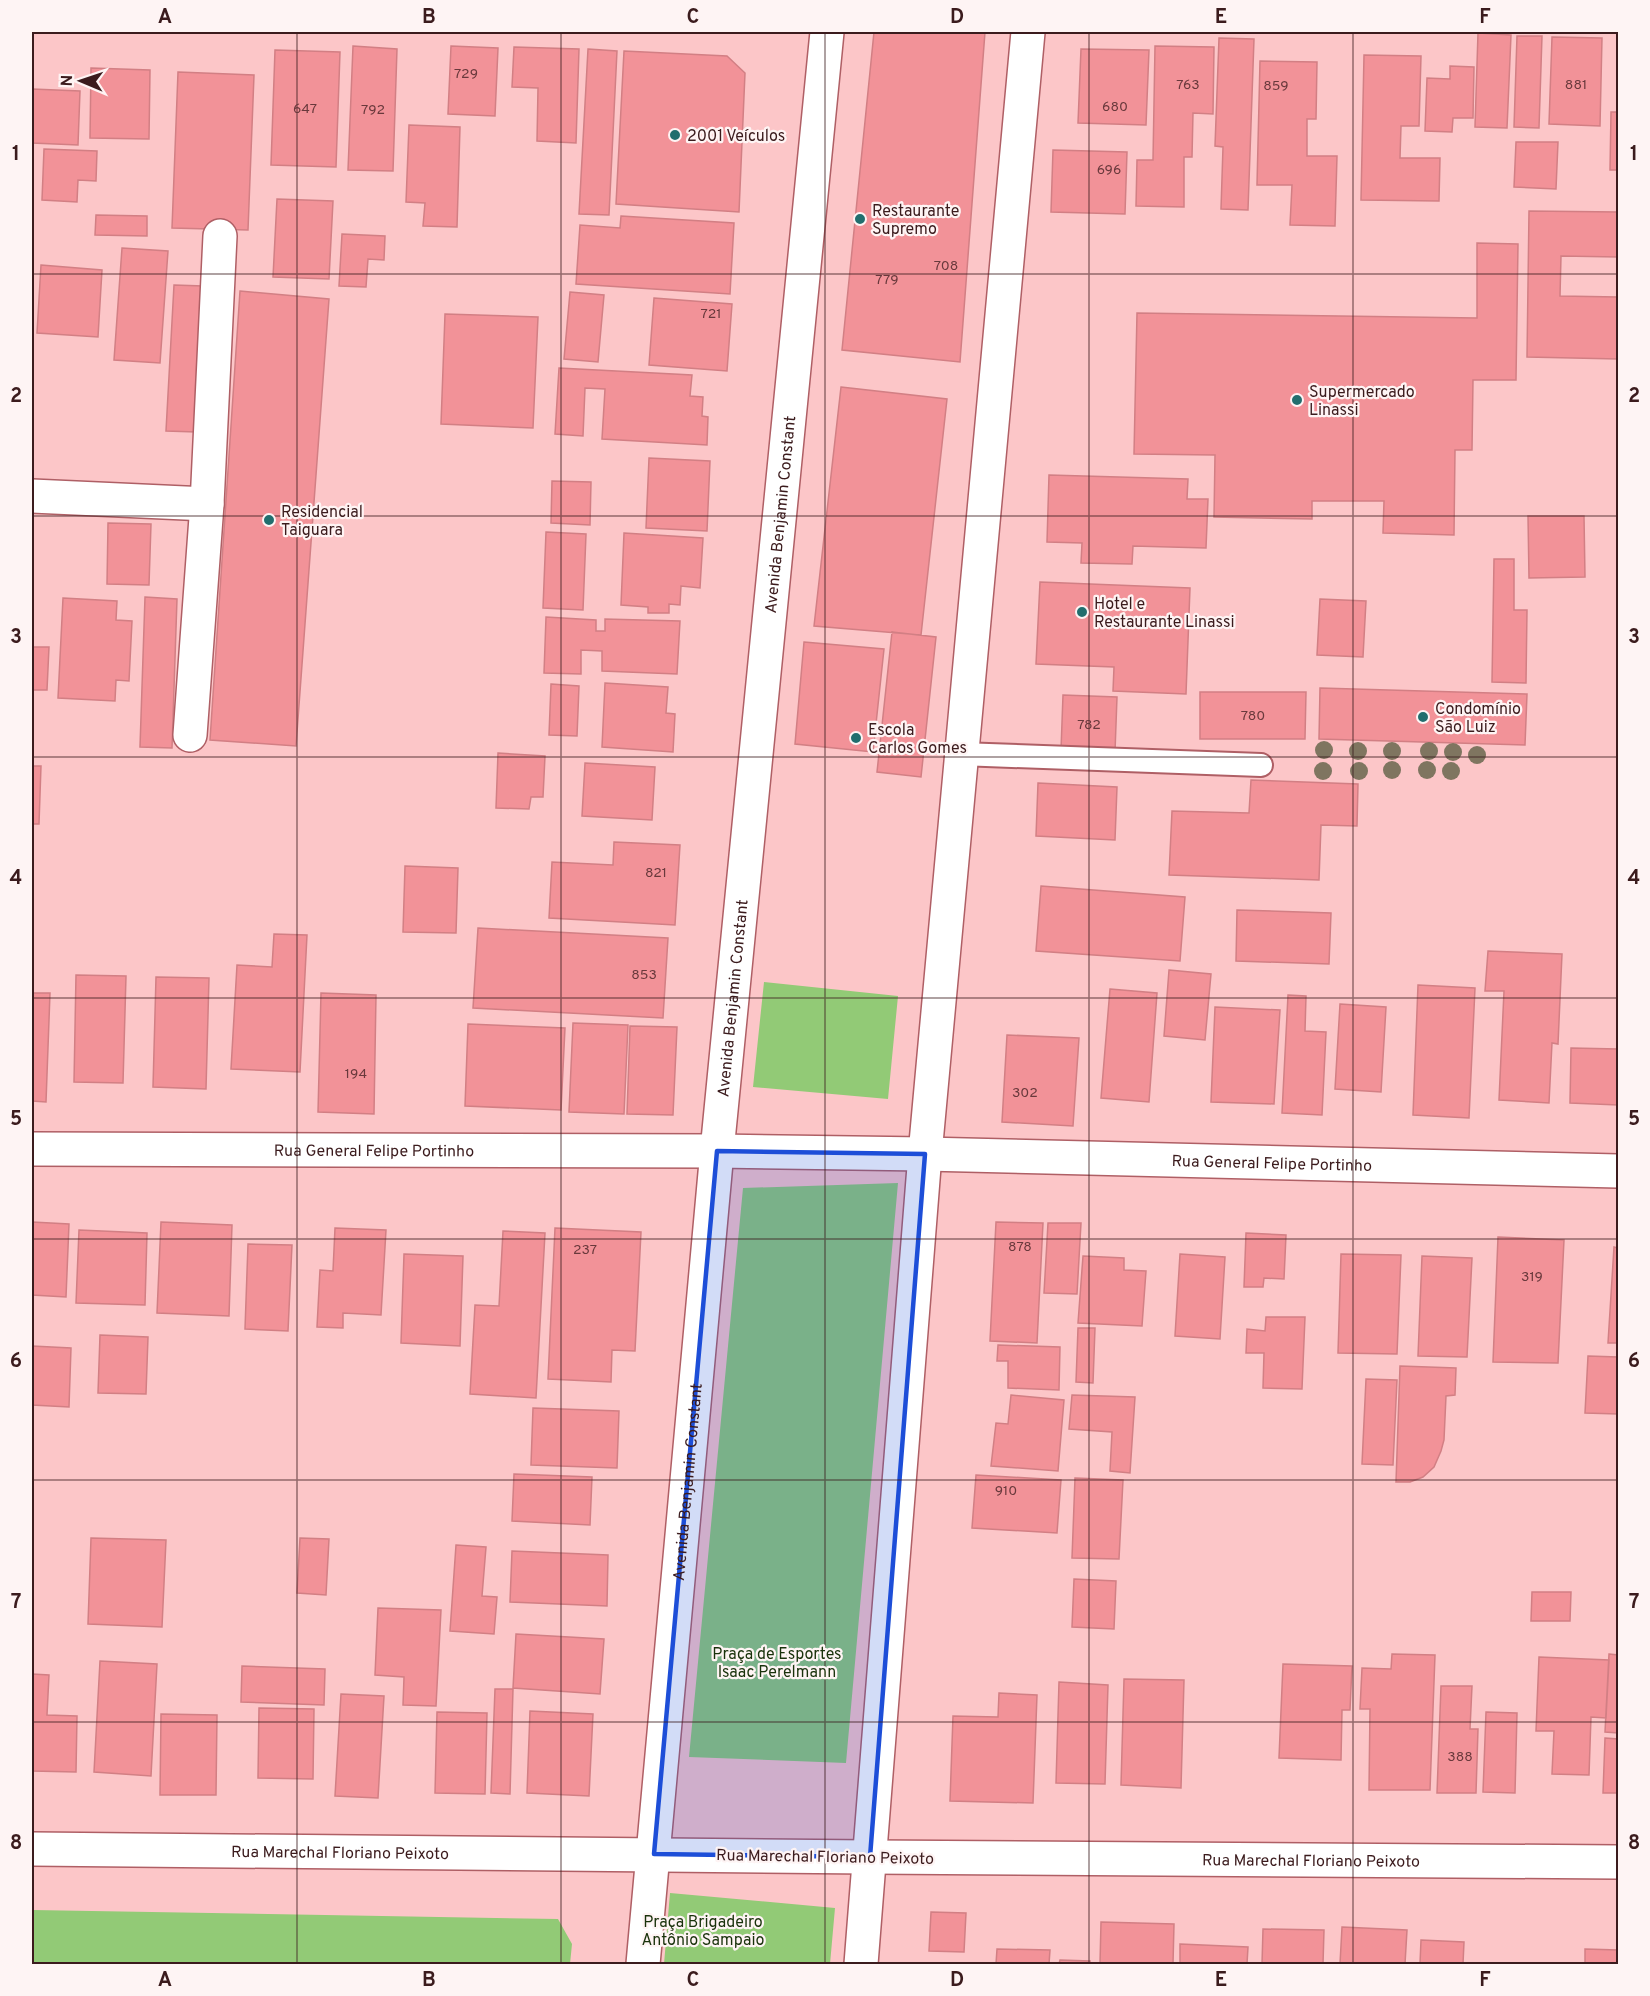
<svg xmlns="http://www.w3.org/2000/svg" width="1650" height="1996" viewBox="0 0 1650 1996" font-family="Overpass,sans-serif">
	<rect width="100%" height="100%" fill="#fcc6c8"/>
	<!-- green -->
	<path fill="#92ca76" d="M764,982L898,996L888,1099L753,1087Z
		M898,1183L846,1763L689,1757L743,1188Z
		M670,1893L835,1908L830,1964H664Z
		M32,1910L558,1919L572,1944L570,1964H32Z"/>
	<!-- building -->
	<path fill="#f29298" stroke="#d27f84" stroke-width="1.5" d="M874,32H985L960,362L842,350Z
		M1478,33L1511,35L1507,128L1475,127Z
		M1517,36H1542L1539,128L1514,127Z
		M1552,37L1602,38L1600,126L1549,124Z
		M1219,38L1254,39L1248,210L1221,209L1223,147L1215,146Z
		M353,46L397,49L393,171L348,170Z
		M451,46L498,48L495,116L448,114Z
		M1155,46L1214,47L1213,114L1193,113L1192,157H1184V207L1136,206L1137,160H1153Z
		M514,47L579,49L576,143L537,141L538,88L512,87Z
		M588,49L617,51L609,215L579,214Z
		M1081,49L1149,50L1146,125L1078,123Z
		M275,50L340,52L336,167L271,165Z
		M624,51L727,56L745,73L739,212L616,204Z
		M1364,55L1421,56L1419,126H1401L1400,158H1440L1439,201L1361,200Z
		M1260,61L1317,62L1316,119H1307V156H1337L1335,226L1290,225L1292,185H1257Z
		M1450,66L1474,67L1473,118H1453L1452,132L1425,131L1427,78L1450,79Z
		M91,68L150,70L149,139L90,138Z
		M178,72L254,75L248,230L172,228Z
		M32,89L80,91L78,145L32,143Z
		M1611,112H1618V170H1610Z
		M409,125L460,127L457,227L423,226L425,203L406,202Z
		M1516,142H1558L1556,189L1514,187Z
		M44,149L97,151L96,181L78,180L77,202L42,200Z
		M1053,150L1127,152L1125,214L1051,212Z
		M277,199L333,201L329,279L273,277Z
		M1529,211L1618,212V257L1561,256L1560,296L1618,297V359L1527,357Z
		M96,215L147,216V236L95,235Z
		M621,216L734,223L730,294L576,284L580,225L620,228Z
		M342,234L385,236L384,260L368,259L366,287L339,286Z
		M1477,243L1518,244L1516,380H1473L1472,450H1455L1454,535L1383,533L1384,501H1312V519L1214,517L1215,455L1134,454L1137,313L1477,318Z
		M122,248L168,251L160,363L114,360Z
		M41,265L102,270L98,337L37,333Z
		M174,285L203,286L196,432L166,431Z
		M240,291L329,299L296,746L210,740Z
		M570,292L604,295L598,362L564,359Z
		M654,298L732,304L727,371L649,365Z
		M445,314L538,317L533,428L441,424Z
		M559,368L692,375L690,396L703,397L702,416L708,417L707,445L602,439L605,389L585,388L583,436L555,434Z
		M841,387L947,399L921,635L814,626Z
		M649,458L710,461L707,531L646,528Z
		M1049,475L1188,479L1187,499H1208L1206,548L1133,546L1132,564L1081,563L1082,543L1047,542Z
		M552,481L591,482L590,525L551,523Z
		M1528,516H1584L1585,577L1529,578Z
		M108,523L151,524L149,585L107,584Z
		M546,532L586,534L583,610L543,608Z
		M624,533L703,538L700,588L681,586L680,605L669,604V613H648V607L621,605Z
		M1494,559H1514V610H1527L1526,683L1492,682Z
		M1040,582L1190,588L1186,694L1113,691L1114,667L1036,664Z
		M145,597L177,599L172,748L140,747Z
		M63,598L117,601L116,620L132,621L129,681L116,680L115,701L58,698Z
		M1320,599L1366,601L1363,657L1317,655Z
		M546,617L596,620V631H605V619L680,621L677,674L602,671V651L581,650V674L544,673Z
		M892,632L936,637L921,777L877,772Z
		M804,642L884,649L873,752L795,744Z
		M32,647H49L47,690H32Z
		M605,683L668,687L666,713L675,714L673,752L602,747Z
		M551,684L579,686L577,736L549,735Z
		M1320,688L1527,694L1525,745L1319,739Z
		M1200,692H1306L1305,739H1200Z
		M1063,695L1117,697L1115,752L1061,750Z
		M498,753L545,756L543,797H531L529,809L496,808Z
		M585,763L655,767L652,820L582,816Z
		M32,766H41L39,824H32Z
		M1251,780L1358,784L1357,826L1321,825L1319,880L1169,875L1172,811L1249,813Z
		M1038,783L1117,787L1115,840L1036,836Z
		M614,842L680,845L675,925L549,918L552,862L613,865Z
		M405,866L458,868L456,933L403,932Z
		M1041,886L1185,897L1180,961L1036,951Z
		M1237,910L1331,913L1329,964L1236,961Z
		M478,928L668,938L663,1018L473,1008Z
		M274,934L307,935L300,1072L231,1069L237,965L272,967Z
		M1488,951L1562,954L1558,1044L1552,1043L1549,1103L1499,1100L1504,991H1485Z
		M1169,970L1211,974L1205,1040L1164,1036Z
		M76,975L126,976L123,1083L74,1082Z
		M156,977L209,978L206,1089L153,1087Z
		M1418,985L1475,988L1469,1118L1413,1115Z
		M1110,989L1157,993L1149,1102L1101,1098Z
		M32,993H50L46,1102L32,1101Z
		M321,993L376,995L374,1114L318,1112Z
		M1288,995L1306,996L1305,1031L1326,1032L1322,1115L1282,1113Z
		M1340,1004L1386,1007L1381,1092L1335,1089Z
		M1215,1007L1280,1010L1274,1104L1211,1102Z
		M573,1023L628,1025L624,1114L569,1112Z
		M468,1024L565,1028L561,1110L465,1106Z
		M630,1026L677,1027L673,1115L627,1114Z
		M1007,1035L1079,1038L1073,1126L1002,1122Z
		M1571,1048L1618,1049V1105L1570,1103Z
		M32,1222L69,1224L66,1297L32,1295Z
		M161,1222L232,1225L229,1316L157,1313Z
		M996,1222L1043,1223L1037,1343L990,1341Z
		M1048,1223H1081L1077,1294L1044,1293Z
		M335,1228L386,1230L381,1315L343,1313V1328L317,1327L320,1270L333,1271Z
		M555,1228L641,1232L635,1351L612,1350L611,1382L548,1379Z
		M79,1230L147,1233L145,1305L76,1303Z
		M503,1231L545,1233L536,1398L470,1394L475,1305L499,1306Z
		M1246,1233L1286,1235L1284,1279L1264,1278L1263,1287H1244Z
		M1498,1237L1564,1240L1558,1363L1493,1362Z
		M248,1244L292,1245L288,1331L245,1329Z
		M1614,1247L1618,1248V1343H1608Z
		M404,1254L463,1256L460,1346L401,1343Z
		M1180,1254L1225,1257L1220,1339L1175,1336Z
		M1341,1254L1401,1255L1397,1354L1338,1353Z
		M1083,1256L1124,1258V1270L1146,1271L1142,1326L1078,1323Z
		M1422,1256L1472,1258L1467,1357L1418,1356Z
		M1266,1317H1305L1302,1389L1263,1388L1264,1353H1246L1247,1329L1265,1331Z
		M1078,1328H1095L1093,1383L1076,1382Z
		M100,1335L148,1337L146,1394L98,1393Z
		M998,1345L1060,1347L1059,1390L1008,1388V1361H997Z
		M32,1346L71,1348L69,1407L32,1405Z
		M1588,1356L1618,1357V1414L1585,1413Z
		M1400,1366L1456,1368L1455,1395L1446,1396L1444,1440L1441,1451L1434,1467L1423,1477L1410,1482H1396Z
		M1366,1379L1397,1380L1393,1465L1362,1464Z
		M1011,1395L1064,1400L1058,1471L991,1466L996,1423L1008,1424Z
		M1072,1395L1135,1397L1130,1473L1110,1471L1112,1432L1069,1429Z
		M533,1408L619,1411L617,1468L531,1465Z
		M514,1474L592,1477L590,1525L512,1521Z
		M976,1475L1061,1480L1057,1533L972,1528Z
		M1075,1478L1123,1480L1119,1559L1072,1558Z
		M91,1538L166,1540L162,1627L88,1624Z
		M300,1538L329,1539L326,1595L297,1593Z
		M456,1545L486,1547L482,1596L497,1597L494,1634L450,1631Z
		M512,1551L608,1555L607,1606L510,1602Z
		M1074,1579L1116,1581L1114,1629L1072,1627Z
		M1532,1592H1571L1570,1621H1531Z
		M378,1608L441,1610L436,1706L403,1705L404,1677L375,1675Z
		M516,1634L604,1639L600,1694L513,1688Z
		M1392,1654L1435,1655L1430,1790H1369L1370,1709H1360L1362,1668L1391,1669Z
		M1609,1654L1618,1655V1733L1605,1732Z
		M1539,1657L1609,1660L1606,1718L1591,1717L1589,1775L1552,1774L1554,1731H1536Z
		M100,1661L157,1664L151,1776L94,1772Z
		M1283,1664L1352,1666L1350,1710H1342L1341,1760L1279,1758Z
		M242,1666L325,1669L324,1705L241,1702Z
		M32,1674L49,1675L47,1715L77,1716L76,1772L32,1771Z
		M1124,1679L1184,1680L1181,1788L1121,1785Z
		M1059,1682L1108,1685L1105,1784L1056,1783Z
		M1441,1686H1472L1470,1729H1478L1476,1793H1437Z
		M495,1689H513L510,1794L491,1793Z
		M999,1693L1037,1695L1033,1803L950,1801L953,1716L998,1717Z
		M341,1694L384,1696L378,1798L335,1796Z
		M259,1708L314,1709L313,1779L258,1778Z
		M530,1711L593,1714L589,1796L527,1793Z
		M437,1712L487,1713L485,1794L435,1793Z
		M1486,1712L1517,1713L1515,1793L1483,1792Z
		M161,1714L217,1715L216,1795H160Z
		M1605,1738L1618,1739V1793H1603Z
		M931,1912L966,1913L964,1952L929,1951Z
		M1101,1922L1174,1924L1173,1964H1100Z
		M1342,1927L1407,1930L1405,1964H1340Z
		M1263,1929L1324,1930L1323,1964H1262Z
		M1421,1940L1464,1942L1463,1964H1420Z
		M1180,1944L1248,1947L1247,1964H1180Z
		M997,1949L1050,1950L1049,1964H996Z
		M1585,1949L1618,1950V1964H1585Z
		M1060,1960L1090,1961V1964H1059Z"/>
	<g fill="none" stroke-linecap="round" stroke-linejoin="round">
		<defs>
			<path id="service" d="M960,754L1261,765"/>
			<g id="minor">
				<path d="M32,496L207,504"/>
				<path d="M190,735L207,504L220,236"/>
				<path id="s1" d="M32,1149L717,1151"/>
				<path id="s2" d="M870,1857L1618,1862"/>
			</g>
			<g id="tertiary">
				<path id="s3" d="M717,1151L925,1154L1618,1171"/>
				<path id="s4" d="M32,1849L870,1857"/>
			</g>
			<g id="secondary">
				<path id="s5" d="M643,1964L717,1151L827,32"/>
				<path d="M861,1964L925,1154L1028,32"/>
			</g>
		</defs>
		<!-- service casing -->
		<use href="#service" stroke="#af5f65" stroke-width="26"/>
		<!-- minor casing -->
		<use href="#minor" stroke="#af5f65" stroke-width="36"/>
		<!-- tertiary casing -->
		<use href="#tertiary" stroke="#af5f65" stroke-width="36"/>
		<!-- secondary casing -->
		<use href="#secondary" stroke="#af5f65" stroke-width="36"/>
		<!-- service -->
		<use href="#service" stroke="#fff" stroke-width="22"/>
		<!-- minor -->
		<use href="#minor" stroke="#fff" stroke-width="33"/>
		<!-- tertiary -->
		<use href="#tertiary" stroke="#fff" stroke-width="33"/>
		<!-- secondary -->
		<use href="#secondary" stroke="#fff" stroke-width="33"/>
	</g>
	<!-- trees -->
	<g fill="#7f7560">
		<circle cx="1324" cy="750" r="9"/>
		<circle cx="1358" cy="751" r="9"/>
		<circle cx="1392" cy="751" r="9"/>
		<circle cx="1429" cy="751" r="9"/>
		<circle cx="1453" cy="752" r="9"/>
		<circle cx="1477" cy="755" r="9"/>
		<circle cx="1392" cy="770" r="9"/>
		<circle cx="1427" cy="770" r="9"/>
		<circle cx="1323" cy="771" r="9"/>
		<circle cx="1359" cy="771" r="9"/>
		<circle cx="1451" cy="771" r="9"/>
	</g>
	<!-- marked area -->
	<path fill="#1d4ed8" fill-opacity="0.2" stroke="#1d4ed8" stroke-width="4.5" stroke-linejoin="round" d="M717,1151L925,1154L870,1857L654,1854Z"/>
	<!-- grid -->
	<path fill="none" stroke="#3b1b1d" stroke-width="1.5" stroke-opacity="0.55" d="M297,32V1964M561,32V1964M825,32V1964M1089,32V1964M1353,32V1964M32,274H1618M32,516H1618M32,757H1618M32,998H1618M32,1239H1618M32,1480H1618M32,1722H1618"/>
	<!-- markers -->
	<g fill="#226e6e" stroke="#fef4f4" stroke-width="2">
		<circle cx="675" cy="135" r="6"/>
		<circle cx="860" cy="219" r="6"/>
		<circle cx="1297" cy="400" r="6"/>
		<circle cx="269" cy="520" r="6"/>
		<circle cx="1082" cy="612" r="6"/>
		<circle cx="1423" cy="717" r="6"/>
		<circle cx="856" cy="738" r="6"/>
	</g>
	<g text-anchor="middle" stroke-width="4.5" stroke-linejoin="round" paint-order="stroke">
		<!-- number labels -->
		<g font-size="14" fill="#69393c">
			<text x="466" y="78">729</text>
			<text x="1188" y="89">763</text>
			<text x="1576" y="89">881</text>
			<text x="1276" y="90">859</text>
			<text x="1115" y="111">680</text>
			<text x="305" y="113">647</text>
			<text x="373" y="114">792</text>
			<text x="1109" y="174">696</text>
			<text x="946" y="270">708</text>
			<text x="887" y="284">779</text>
			<text x="711" y="318">721</text>
			<text x="1253" y="720">780</text>
			<text x="1089" y="729">782</text>
			<text x="656" y="877">821</text>
			<text x="644" y="979">853</text>
			<text x="356" y="1078">194</text>
			<text x="1025" y="1097">302</text>
			<text x="1020" y="1251">878</text>
			<text x="585" y="1254">237</text>
			<text x="1532" y="1281">319</text>
			<text x="1006" y="1495">910</text>
			<text x="1460" y="1761">388</text>
		</g>
		<!-- poi labels -->
		<g font-size="16" fill="#3b1b1d" stroke="#fef4f4" text-anchor="start">
			<text x="687" y="141">2001 Veículos</text>
			<text x="872" y="216">Restaurante<tspan x="872" dy="18">Supremo</tspan></text>
			<text x="1309" y="397">Supermercado<tspan x="1309" dy="18">Linassi</tspan></text>
			<text x="281" y="517">Residencial<tspan x="281" dy="18">Taiguara</tspan></text>
			<text x="1094" y="609">Hotel e<tspan x="1094" dy="18">Restaurante Linassi</tspan></text>
			<text x="1435" y="714">Condomínio<tspan x="1435" dy="18">São Luiz</tspan></text>
			<text x="868" y="735">Escola<tspan x="868" dy="18">Carlos Gomes</tspan></text>
		</g>
		<!-- street labels -->
		<g font-size="16" fill="#3b1b1d" stroke="#fef4f4">
			<text dy="6" stroke="none"><textPath href="#s5" startOffset="1456">Avenida Benjamin Constant</textPath></text>
			<text dy="6" stroke="none"><textPath href="#s5" startOffset="970">Avenida Benjamin Constant</textPath></text>
			<text dy="6" stroke="none"><textPath href="#s1" startOffset="342">Rua General Felipe Portinho</textPath></text>
			<text dy="6" stroke="none"><textPath href="#s3" startOffset="555">Rua General Felipe Portinho</textPath></text>
			<text dy="6" stroke="none"><textPath href="#s5" startOffset="484">Avenida Benjamin Constant</textPath></text>
			<text dy="6" stroke="none"><textPath href="#s4" startOffset="308">Rua Marechal Floriano Peixoto</textPath></text>
			<text transform="translate(825 1856) rotate(1)" y="6">Rua Marechal Floriano Peixoto</text>
			<text dy="6" stroke="none"><textPath href="#s2" startOffset="441">Rua Marechal Floriano Peixoto</textPath></text>
		</g>
		<!-- park labels -->
		<g font-size="16" fill="#19320b" stroke="#fef4f4">
			<text x="777" y="1659">Praça de Esportes<tspan x="777" dy="18">Isaac Perelmann</tspan></text>
			<text x="703" y="1927">Praça Brigadeiro<tspan x="703" dy="18">Antônio Sampaio</tspan></text>
		</g>
	</g>
	<!-- border -->
	<rect width="1650" height="1996" fill="none" stroke="#fef4f4" stroke-width="66"/>
	<!-- north arrow -->
	<g transform="translate(81 81) rotate(272)" stroke="#fef4f4" stroke-width="4.5" paint-order="stroke">
	<path d="M0-4.5L10 22L0 15L-10 22Z" fill="#3b1b1d"/>
	<text y="-9" font-size="16" font-weight="bold" text-anchor="middle" fill="#3b1b1d">N</text>
	</g>
	<rect x="33" y="33" width="1584" height="1930" fill="none" stroke="#3b1b1d" stroke-width="2"/>
	<g font-size="20" text-anchor="middle" font-weight="bold" fill="#3b1b1d">
		<text x="165" y="23">A</text>
		<text x="429" y="23">B</text>
		<text x="693" y="23">C</text>
		<text x="957" y="23">D</text>
		<text x="1221" y="23">E</text>
		<text x="1485" y="23">F</text>
		<text x="16" y="160">1</text>
		<text x="1634" y="160">1</text>
		<text x="16" y="402">2</text>
		<text x="1634" y="402">2</text>
		<text x="16" y="643">3</text>
		<text x="1634" y="643">3</text>
		<text x="16" y="884">4</text>
		<text x="1634" y="884">4</text>
		<text x="16" y="1125">5</text>
		<text x="1634" y="1125">5</text>
		<text x="16" y="1367">6</text>
		<text x="1634" y="1367">6</text>
		<text x="16" y="1608">7</text>
		<text x="1634" y="1608">7</text>
		<text x="16" y="1849">8</text>
		<text x="1634" y="1849">8</text>
		<text x="165" y="1986">A</text>
		<text x="429" y="1986">B</text>
		<text x="693" y="1986">C</text>
		<text x="957" y="1986">D</text>
		<text x="1221" y="1986">E</text>
		<text x="1485" y="1986">F</text>
	</g>
</svg>
